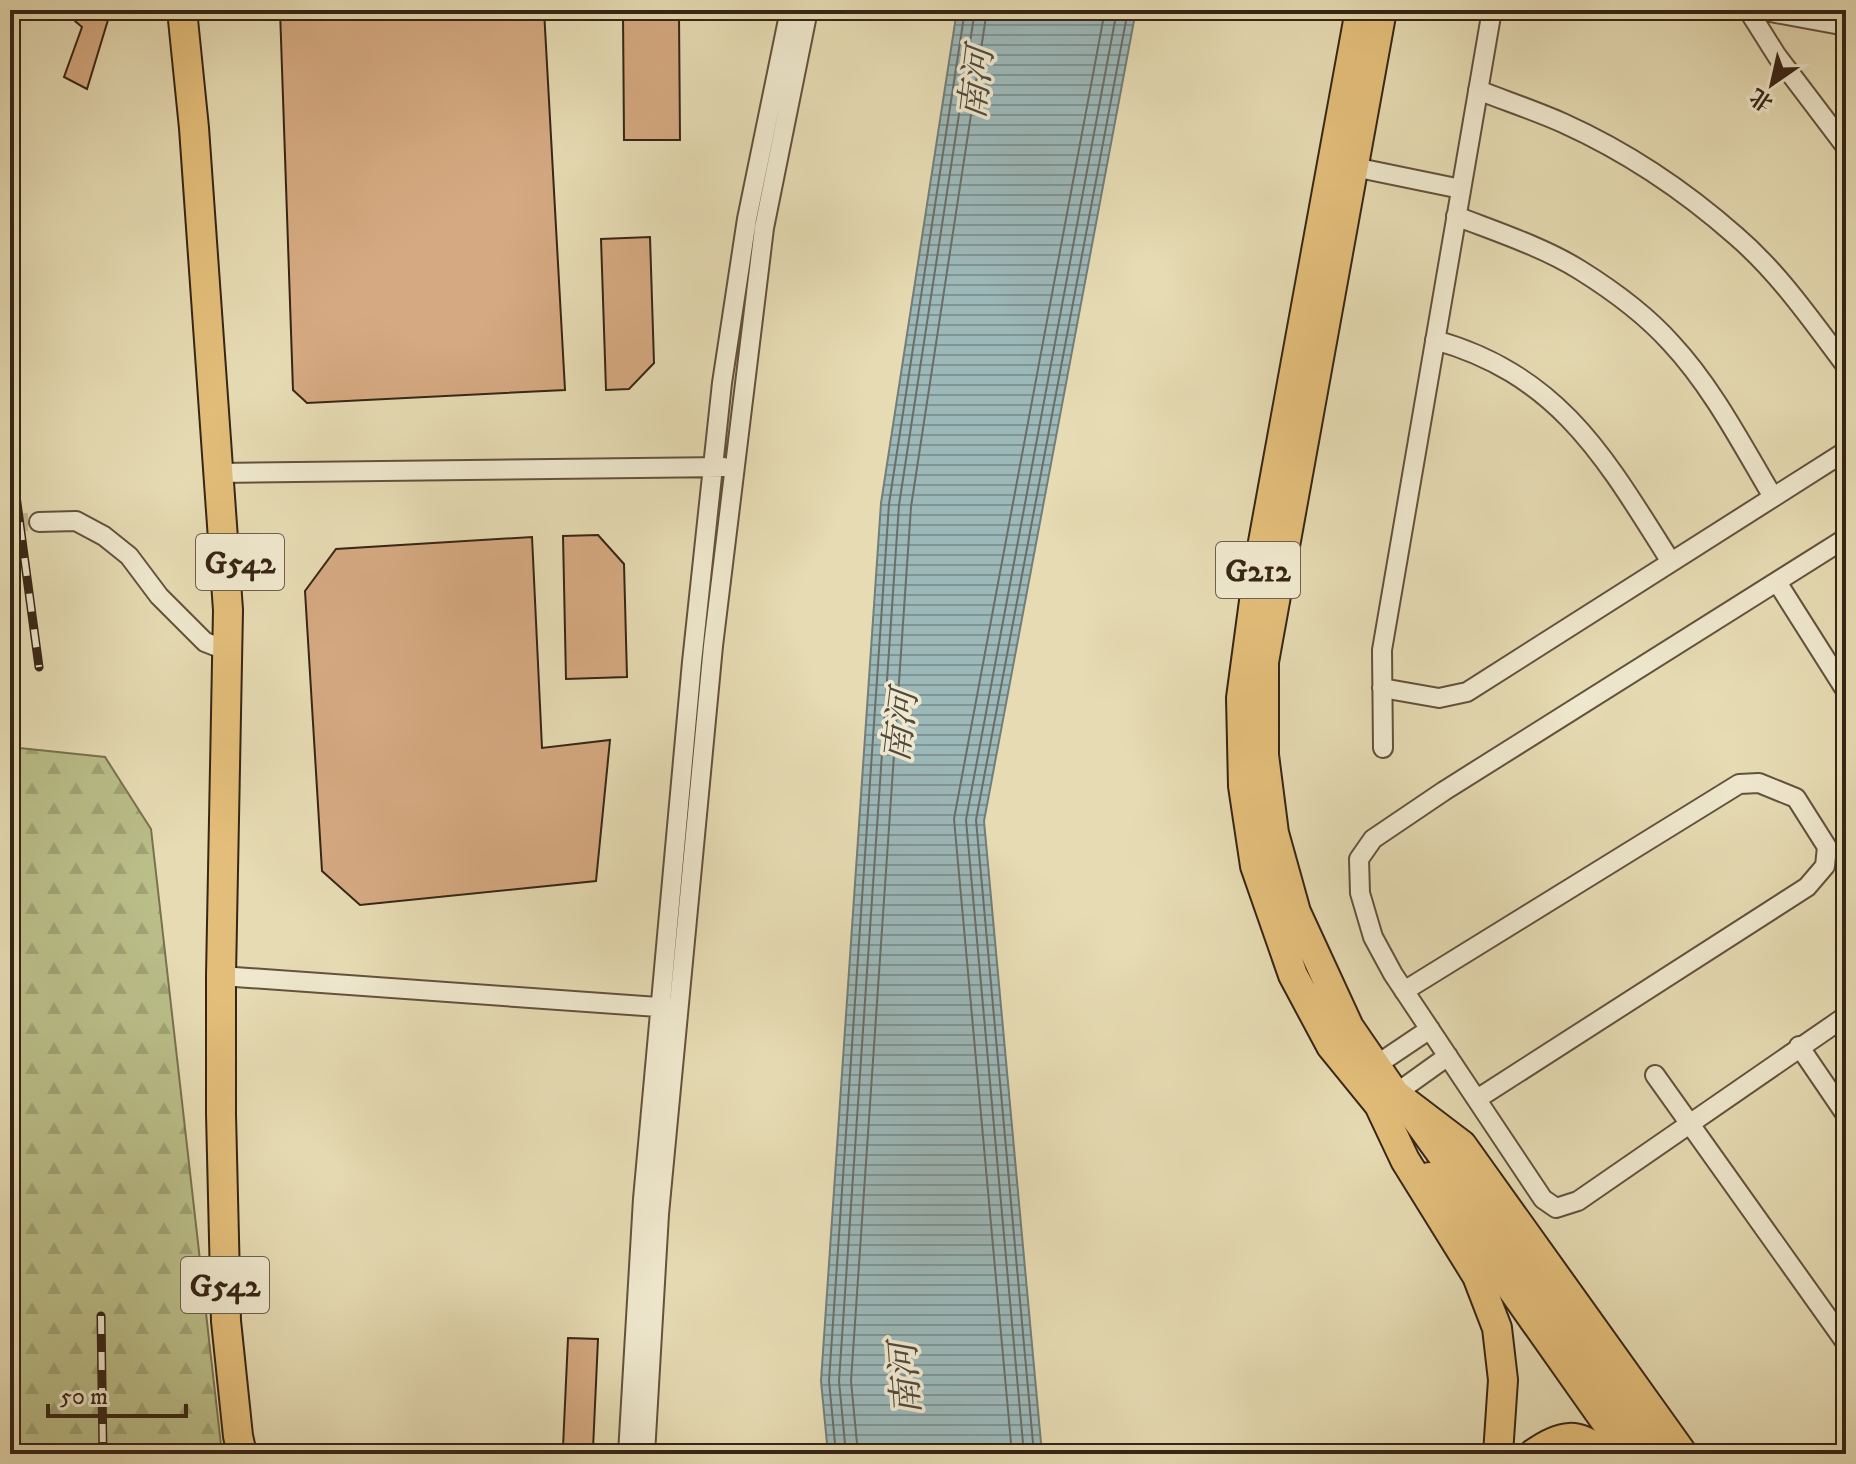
<svg xmlns="http://www.w3.org/2000/svg" width="1856" height="1464" viewBox="0 0 1856 1464" font-family="'IM FELL DW Pica','Noto Serif SC',serif">
	<defs>
		<pattern id="forest-firs" width="22" height="20" patternUnits="userSpaceOnUse" patternTransform="scale(2)"><rect width="22" height="20" fill="#babe89"/><path d="M5 1l3.5 6h-7zM16 11l3.5 6h-7z" fill="#a0a375"/></pattern>
		<pattern id="water-rules" width="6" height="5" patternUnits="userSpaceOnUse" patternTransform="scale(2)"><rect width="6" height="5" fill="#9cb8b9"/><path d="M0 2.5h6" fill="none" stroke="#809595"/></pattern>
	</defs>
	<rect width="100%" height="100%" fill="#e6dbb3"/>
	<filter id="stains"><feTurbulence type="fractalNoise" baseFrequency=".0025" numOctaves="4"/><feColorMatrix values="0 0 0 0 .2 0 0 0 0 .09 0 0 0 0 .02 0 0 0 .5 -.17"/></filter>
	<radialGradient id="worn" r=".72"><stop offset=".6" stop-color="#630" stop-opacity="0"/><stop offset="1" stop-color="#630" stop-opacity=".3"/></radialGradient>
	<!-- forest -->
	<path fill="url(#forest-firs)" stroke="#78724f" stroke-width="2" d="M10,747L105,757L151,829L222,1454H10Z"/>
	<!-- water -->
	<path fill="url(#water-rules)" stroke="#747d77" stroke-width="2" d="M957,10H1136L984,821L1042,1454H828L821,1381L881,503Z"/>
	<g fill="none" stroke-linecap="round" stroke-linejoin="round">
		<!-- shore -->
		<path stroke="#6a6e67" stroke-width="2" d="M836,1454L829,1381L889,504L965,10
			M846,1454L839,1381L899,505L975,10
			M858,1454L851,1381L911,507L987,10
			M1012,1454L954,819L1105,10
			M1024,1454L966,820L1117,10
			M1034,1454L976,820L1128,10"/>
	</g>
	<!-- building -->
	<path fill="#d5a981" stroke="#372515" stroke-width="2" d="M77,10H111L87,89L64,77L82,27L75,21Z
		M280,10H544L565,390L307,403L293,390Z
		M623,14H679L680,140H624Z
		M650,237L654,363L629,389L606,390L601,239Z
		M598,535L624,564L627,677L566,679L563,536Z
		M532,537L542,748L610,740L596,881L360,905L322,871L305,591L336,549Z
		M568,1338L598,1339L593,1449L563,1447Z"/>
	<g fill="none" stroke-linecap="round" stroke-linejoin="round">
		<!-- minor-tunnel -->
		<path stroke="#c3b793" stroke-width="18" stroke-dasharray="18 9" stroke-linecap="butt" d="M10,522H39"/>
		<defs>
			<path id="minor" d="M1748,10L1777,56L1846,147
				M1760,10L1846,26
				M1478,90C1506,101 1536,111 1563,123C1625,151 1685,191 1736,236C1779,273 1812,321 1846,366
				M1354,167L1461,189
				M1456,216C1497,232 1543,247 1580,270C1612,290 1646,315 1671,343C1713,388 1742,445 1773,497
				M1435,340C1560,375 1606,459 1671,562
				M219,473L724,467
				M39,522L76,521L104,536L129,556L159,596L205,642L228,651
				M1846,538L1444,791L1373,839L1359,859L1360,893L1373,937L1393,974L1543,1199L1556,1208L1578,1201L1846,1016
				M1777,582L1846,691
				M1382,688L1439,698L1467,692L1846,451
				M1383,748L1382,650L1492,10
				M221,976L672,1008
				M1404,991L1739,784L1759,783L1796,798L1827,847L1825,866L1807,887L1477,1099
				M1799,1046L1846,1115
				M1369,1070L1430,1029
				M1655,1075L1846,1343
				M1388,1099L1448,1056
				M628,1454L643,1199L692,662L722,383L747,219L790,10
				M645,1454L659,1214L713,646L764,228L808,10"/>
			<path id="major" d="M1406,1108L1654,1454
				M1429,1175L1626,1454"/>
			<path id="highway" d="M182,10L194,128L228,610L221,976V1114L226,1321L238,1436L242,1454
				M1360,10L1259,564L1241,698L1243,786L1255,866L1293,975L1331,1046L1379,1105L1405,1160L1477,1276L1497,1328L1503,1380L1498,1454
				M1382,10L1264,662V755L1274,833L1296,912L1349,1027L1395,1094L1462,1145L1683,1454
				M1533,1454C1561,1434 1578,1431 1603,1454"/>
		</defs>
		<!-- minor casing -->
		<use href="#minor" stroke="#63523c" stroke-width="22"/>
		<!-- major casing -->
		<use href="#major" stroke="#372515" stroke-width="28"/>
		<!-- highway casing -->
		<use href="#highway" stroke="#372515" stroke-width="32"/>
		<!-- minor -->
		<use href="#minor" stroke="#efe8ce" stroke-width="18"/>
		<!-- major -->
		<use href="#major" stroke="#e3be7a" stroke-width="24"/>
		<!-- highway -->
		<use href="#highway" stroke="#e3be7a" stroke-width="28"/>
		<defs>
			<path id="rail" d="M10,83L16,10
				M10,451L39,667
				M101,1316L103,1454"/>
		</defs>
		<!-- rail casing -->
		<use href="#rail" stroke="#372515" stroke-width="9"/>
		<!-- rail -->
		<use href="#rail" stroke="#efe8ce" stroke-width="6" stroke-dasharray="18" stroke-linecap="butt"/>
	</g>
	<g text-anchor="middle" stroke-width="7" stroke-linejoin="round" paint-order="stroke">
		<!-- shield labels -->
		<g fill="#efe8ce" stroke="#6e604c" stroke-width="2">
			<rect x="196" y="534" width="88" height="56" rx="6"/>
			<rect x="1216" y="542" width="84" height="56" rx="6"/>
			<rect x="181" y="1257" width="88" height="56" rx="6"/>
		</g>
		<g font-size="32" font-weight="bold" fill="#372515">
			<text x="240" y="573">G542</text>
			<text x="1258" y="581">G212</text>
			<text x="225" y="1296">G542</text>
		</g>
		<!-- water labels -->
		<g font-size="36" font-style="italic" fill="#504a3e" stroke="#efe8ce">
			<text transform="translate(975 83) rotate(-83)" y="13">南河</text>
			<text transform="translate(899 726) rotate(-83)" y="13">南河</text>
			<text transform="translate(904 1379) rotate(-94)" y="13">南河</text>
		</g>
	</g>
	<!-- margin -->
	<rect width="1856" height="1464" fill="none" stroke="#e6dbb3" stroke-width="40"/>
	<rect x="12" y="12" width="1832" height="1440" fill="none" stroke="#372515" stroke-width="4"/>
	<rect x="20" y="20" width="1816" height="1424" fill="none" stroke="#372515" stroke-width="2"/>
	<!-- north arrow -->
	<g transform="translate(1772 84) rotate(214)" stroke="#efe8ce" stroke-width="6" paint-order="stroke">
	<path d="M0-6L14 30L0 20L-14 30Z" fill="#372515"/>
	<text y="-12" font-size="22" font-weight="bold" text-anchor="middle" fill="#372515">北</text>
	</g>
	<!-- scale -->
	<path d="M48 1404v12h138v-12" fill="none" stroke="#372515" stroke-width="4"/>
	<text x="60" y="1404" font-size="24" fill="#372515" stroke="#efe8ce" stroke-width="6" paint-order="stroke">50 m</text>
	<rect width="100%" height="100%" filter="url(#stains)"/>
	<rect width="100%" height="100%" fill="url(#worn)"/>
</svg>
